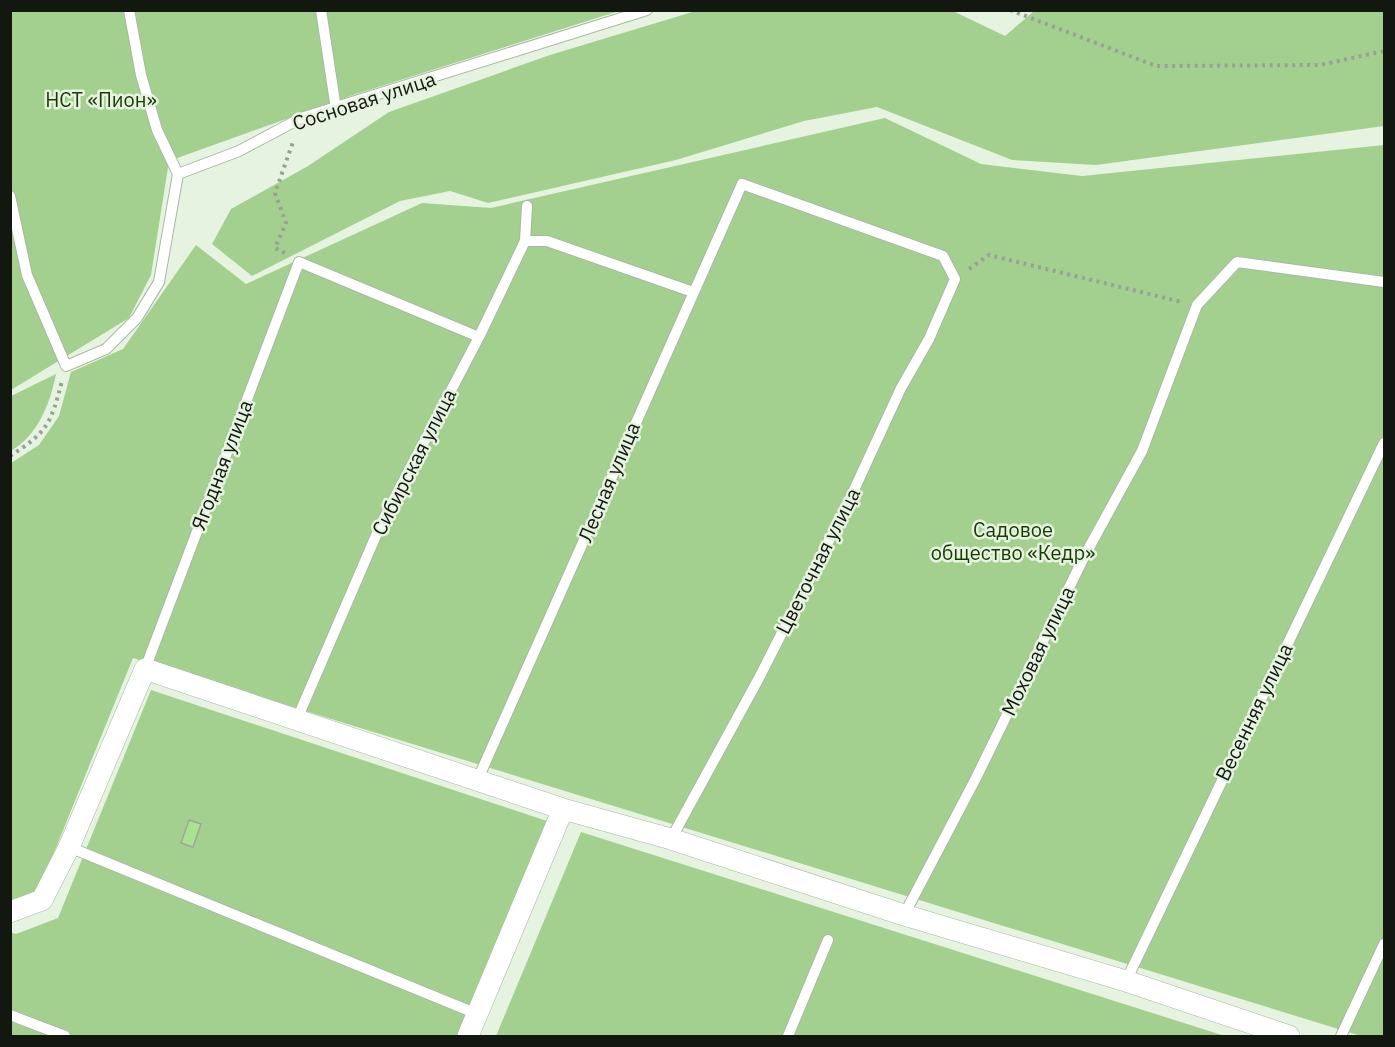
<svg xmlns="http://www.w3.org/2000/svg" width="1395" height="1047" viewBox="0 0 1395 1047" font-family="'IBM Plex Sans',sans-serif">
	<rect width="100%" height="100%" fill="#e6f3e1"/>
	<!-- green -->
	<path fill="#a4d08f" d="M699,10L953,11L1005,36L1034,11H1384V126L1096,165L1012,160L877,107L804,121L676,160L488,203L450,191L400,201L252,276L212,244L231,209L308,166L389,112L550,55Z
		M11,11H619L353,95L169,161L151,275L129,318L11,390Z
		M885,118L981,164L1082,176L1384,145V1036H1361L133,658L38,892L11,900V463L39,445L59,416L71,372L123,349L196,245L246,284L422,203L491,208Z
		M56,374C50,404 38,435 11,451V396Z
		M151,690L547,821L457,1036H11L10,932L16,934L58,918Z
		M581,832L1225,1036H496Z"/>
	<!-- building -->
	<path fill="#abe292" stroke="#9ca897" stroke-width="1.5" d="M189,820L201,824L193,847L181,843Z"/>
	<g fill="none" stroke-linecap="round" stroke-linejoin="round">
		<defs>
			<path id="service" d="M129,10L141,75L157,130L178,174
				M321,10L336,109
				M10,196L27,275L66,366L106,349L137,318L159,282L178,174L239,151L301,118L647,10
				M525,241H547L693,292
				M145,669L299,262L479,337
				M297,719L381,524L479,337L525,241L527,206
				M477,781L742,184L943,256L955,279L929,339L901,388L848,503L759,678L671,839
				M69,847L477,1014
				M904,915L976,778L1085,555L1142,451L1197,305L1237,262L1384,282
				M1126,981L1384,443
				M10,1015L65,1036
				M788,1036L828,940
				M1341,1036L1384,944"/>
			<path id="minor" d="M10,912L42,900L69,847L145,669L563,809L671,839L904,915L1126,981L1289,1036
				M468,1036L563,809"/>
		</defs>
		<!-- service casing -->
		<use href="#service" stroke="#aab7a5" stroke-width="12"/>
		<!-- minor casing -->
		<use href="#minor" stroke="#aab7a5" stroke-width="22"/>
		<!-- path -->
		<path stroke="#98a294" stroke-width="4" stroke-dasharray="3 4.5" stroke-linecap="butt" d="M1010,10L1156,66L1320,65L1384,51
			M285,253L275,248L286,223L275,193L293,142
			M969,269L989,255L1182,302
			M10,456C48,432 51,423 62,381"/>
		<!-- service -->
		<use href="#service" stroke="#fff" stroke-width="10"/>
		<!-- minor -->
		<use href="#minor" stroke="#fff" stroke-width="21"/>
	</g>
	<g text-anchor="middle" stroke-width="5" stroke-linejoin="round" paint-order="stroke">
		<!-- park labels -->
		<g font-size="20" fill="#193b03" stroke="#e6f3e1">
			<text x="101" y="107">НСТ «Пион»</text>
			<text x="1013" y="537">Садовое<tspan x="1013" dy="23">общество «Кедр»</tspan></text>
		</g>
		<!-- street labels -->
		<g font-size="20" fill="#121710" stroke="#e6f3e1">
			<text transform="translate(364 101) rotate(-18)" y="7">Сосновая улица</text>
			<text transform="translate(414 462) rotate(-63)" y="7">Сибирская улица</text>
			<text transform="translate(222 465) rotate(-69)" y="7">Ягодная улица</text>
			<text transform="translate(609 482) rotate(-67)" y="7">Лесная улица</text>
			<text transform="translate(818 561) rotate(-63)" y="7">Цветочная улица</text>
			<text transform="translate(1038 651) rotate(-64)" y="7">Моховая улица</text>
			<text transform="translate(1254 712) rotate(-64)" y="7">Весенняя улица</text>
		</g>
	</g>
	<!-- border -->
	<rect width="1395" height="1047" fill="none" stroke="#121710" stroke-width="24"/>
</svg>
